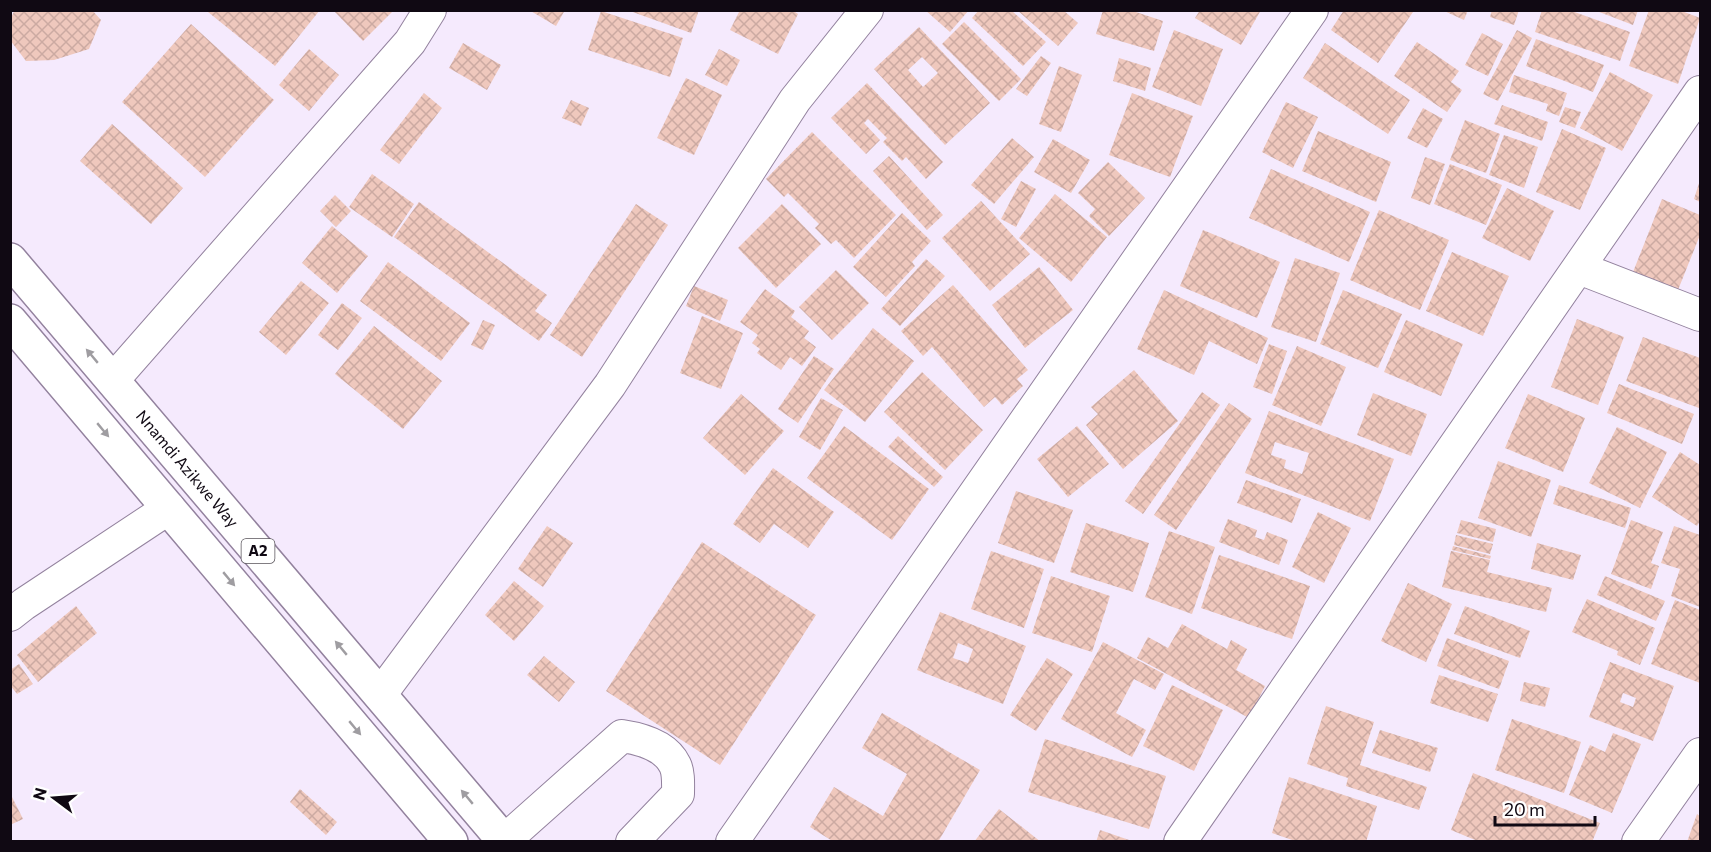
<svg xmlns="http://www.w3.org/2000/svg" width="1711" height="852" viewBox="0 0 1711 852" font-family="Commissioner,sans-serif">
	<defs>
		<pattern id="building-cross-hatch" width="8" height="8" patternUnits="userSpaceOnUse" patternTransform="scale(1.5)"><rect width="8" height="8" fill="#efc8bd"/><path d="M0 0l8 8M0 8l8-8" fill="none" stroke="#ccaaa2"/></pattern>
	</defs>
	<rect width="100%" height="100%" fill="#f5eafd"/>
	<!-- building -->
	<path fill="url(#building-cross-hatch)" fill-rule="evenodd" d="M15,10H92L101,20L89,49L54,60L26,61L10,40V19Z
		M210,10H320L275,66L208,12Z
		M333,10H394L363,41Z
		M529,10H565L556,26Z
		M627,10H699L691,33Z
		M740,10H792L798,14L778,54L730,30Z
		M925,10H969L950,32Z
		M979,10H1011L1046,42L1023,66L972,18Z
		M1017,10H1063L1078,23L1058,46Z
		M1103,10H1130L1163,21L1154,51L1096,34Z
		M1200,10H1261L1241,45L1195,18Z
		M1344,10H1412L1413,12L1378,63L1331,30Z
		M1442,10H1468L1464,20Z
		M1492,10H1519L1514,25L1490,17Z
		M1542,10H1569L1630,32L1620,61L1535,32Z
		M1594,10H1638L1633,25Z
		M1649,10H1679L1700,18L1678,84L1629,66Z
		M601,11L683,38L670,77L588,50Z
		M964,22L1021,79L999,101L942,44Z
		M191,24L274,100L205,177L122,102Z
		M919,27L990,103L945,145L874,69ZM922,57L938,73L923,87L908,70Z
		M1174,30L1223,49L1201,106L1152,87Z
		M1517,30L1532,38L1498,101L1483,94Z
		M1482,33L1503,44L1488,76L1465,65Z
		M1536,39L1604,65L1593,92L1526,66Z
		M1417,42L1459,71L1451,82L1462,90L1447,112L1394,76Z
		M463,43L501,65L487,90L449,68Z
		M1325,43L1410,100L1388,134L1303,78Z
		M309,49L339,75L309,111L279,85Z
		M719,49L740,60L727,86L705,75Z
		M1041,56L1051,63L1027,96L1016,89Z
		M1119,58L1151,68L1145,91L1113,81Z
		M1059,66L1082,75L1061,132L1039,124Z
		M1610,72L1653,95L1622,151L1580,128Z
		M1514,75L1567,93L1559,116L1546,111L1548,104L1509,92Z
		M686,78L722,95L694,155L657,138Z
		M867,83L943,162L926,179L906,157L902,161L883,142L887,138L868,119L864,123L880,140L866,154L831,118Z
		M424,93L442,108L399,164L380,150Z
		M1132,93L1193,116L1170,177L1109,155Z
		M571,100L589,108L581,126L562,118Z
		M1286,102L1318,117L1293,168L1262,152Z
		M1502,105L1548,122L1542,141L1494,124Z
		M1565,107L1581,112L1575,128L1559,122Z
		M1423,108L1443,119L1427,148L1407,138Z
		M1465,120L1500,134L1486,173L1450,160Z
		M112,124L183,188L151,224L80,161Z
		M1562,129L1606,148L1580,210L1536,192Z
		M1318,131L1391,162L1376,202L1302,171Z
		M812,132L896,215L854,258L836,240L831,244L815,228L819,224L788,193L784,197L766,179Z
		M1504,135L1538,147L1524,188L1489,175Z
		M1012,138L1034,157L994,204L971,185Z
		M1053,139L1090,160L1071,193L1034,172Z
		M889,156L943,215L927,230L873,171Z
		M1425,157L1445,164L1430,205L1411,198Z
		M1108,162L1145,198L1109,236L1089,216L1095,209L1078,193Z
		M1450,164L1502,185L1486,225L1434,204Z
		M1271,169L1370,212L1349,262L1249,218Z
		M372,174L414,204L392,237L349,207Z
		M1700,180V202L1694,199Z
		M1021,181L1036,189L1016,227L1001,219Z
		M1507,188L1554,211L1530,261L1482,238Z
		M1055,194L1107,237L1071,282L1019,238Z
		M335,195L351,211L336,227L320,211Z
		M1662,199L1700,215V235L1678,290L1633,272Z
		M981,201L1030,254L990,291L942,238Z
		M419,202L547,295L535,311L552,323L539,341L394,237Z
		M636,204L668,225L582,357L550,335Z
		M782,204L821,244L776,288L738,248Z
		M1379,210L1449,240L1420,310L1350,280Z
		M902,213L931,241L912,262L915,266L886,297L853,267Z
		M332,226L368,256L337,293L302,263Z
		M1203,230L1280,262L1257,318L1180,286Z
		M1452,252L1509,276L1483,336L1426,311Z
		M1295,258L1340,273L1316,342L1271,327Z
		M926,259L945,276L900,326L881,309Z
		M388,262L470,323L441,361L360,301Z
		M1039,267L1073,310L1025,348L992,305Z
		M836,270L869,303L832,340L799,307Z
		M301,281L329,303L286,355L259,332Z
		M953,285L1028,370L1017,379L1023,386L1002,405L995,397L984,407L932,347L923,356L901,331Z
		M694,286L728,300L720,321L686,306Z
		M765,289L795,311L791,317L809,331L804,338L816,347L802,366L790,357L781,370L757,353L760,349L752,343L758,335L740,322Z
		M1164,290L1268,338L1257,364L1209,341L1194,375L1137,349Z
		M1343,290L1402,314L1378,368L1320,344Z
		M342,303L362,318L338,350L318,335Z
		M702,316L743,333L721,389L680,373Z
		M1577,319L1624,337L1598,405L1551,387Z
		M483,320L495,325L483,350L471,345Z
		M1406,320L1463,344L1441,396L1384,372Z
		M374,326L442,381L403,429L335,374Z
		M873,328L914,361L865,422L824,390Z
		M1643,337L1700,358L1699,408L1626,381Z
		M1269,344L1287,351L1272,394L1253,387Z
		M1297,346L1346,367L1321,426L1272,405Z
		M814,356L834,369L798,423L778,409Z
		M1134,370L1178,421L1123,469L1086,425L1098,414L1091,407Z
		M922,372L983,430L945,470L884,412Z
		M1619,384L1694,414L1682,444L1607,413Z
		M1202,392L1220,405L1143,514L1125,501Z
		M1373,393L1427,414L1411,456L1357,435Z
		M741,394L784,431L745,475L703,438Z
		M1528,394L1585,418L1563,472L1505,448Z
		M821,398L843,410L820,450L799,437Z
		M1229,403L1252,419L1176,530L1154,515Z
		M1269,411L1394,459L1370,521L1245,473ZM1275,442L1309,453L1302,474L1284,468L1286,460L1271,455Z
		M844,426L929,489L892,540L807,478Z
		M1077,426L1109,464L1068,497L1037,459Z
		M1617,427L1667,452L1640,508L1589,483Z
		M898,436L943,477L934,487L888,447Z
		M1680,452L1700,465V521L1697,526L1652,497Z
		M1498,461L1551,480L1531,537L1478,518Z
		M773,468L834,512L808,548L774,524L760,543L733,524Z
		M1246,480L1301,499L1292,523L1237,503Z
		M1559,485L1631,508L1625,528L1553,504Z
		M1016,491L1073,510L1054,563L998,543Z
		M1318,512L1351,528L1324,583L1292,567Z
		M1228,519L1257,530L1255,537L1264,540L1267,532L1288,540L1279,565L1219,542Z
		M1461,520L1496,529L1493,542L1457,533Z
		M1631,520L1663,532L1651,563L1659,566L1651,589L1611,574Z
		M1086,523L1149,543L1133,592L1070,572Z
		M547,526L573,543L543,587L518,569Z
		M1674,526L1700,535V607L1671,596L1680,569L1661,563Z
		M1169,531L1215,547L1192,614L1145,597Z
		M1456,535L1493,544L1490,554L1454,545Z
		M702,542L816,615L720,765L606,691Z
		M1537,543L1581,555L1573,580L1531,569Z
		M1453,546L1491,556L1490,559L1452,550Z
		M991,551L1044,569L1024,628L971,609Z
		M1451,551L1490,560L1487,572L1552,588L1546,612L1442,587Z
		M1219,555L1310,586L1292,639L1201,608Z
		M1051,576L1110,596L1092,652L1032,633Z
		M1605,576L1665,601L1656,621L1597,595Z
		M514,581L544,606L514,641L485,615Z
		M1408,583L1452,604L1426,662L1381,641Z
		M1587,599L1655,628L1640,665L1617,655L1618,651L1572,632Z
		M1675,600L1700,610V683L1651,664Z
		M76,606L97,633L38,682L17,655Z
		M1465,606L1530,631L1520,658L1454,634Z
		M940,612L1026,646L1003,704L917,670ZM958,643L973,649L968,663L953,658Z
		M1182,624L1227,649L1231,640L1247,649L1236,670L1265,686L1249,718L1137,658L1148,637L1168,648Z
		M1447,638L1509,661L1499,689L1437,666Z
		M1103,642L1164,674L1155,690L1134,679L1116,713L1146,730L1132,757L1061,719Z
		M544,656L575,682L559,702L527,675Z
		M1047,658L1073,674L1036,731L1010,715Z
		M1610,662L1674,686L1653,741L1589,717ZM1623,693L1636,698L1633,707L1620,702Z
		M19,664L33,684L17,694L10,685V670Z
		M1439,675L1498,694L1488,722L1430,703Z
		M1524,682L1550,688L1545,707L1520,701Z
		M1172,685L1223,710L1194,771L1143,746Z
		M1326,706L1374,722L1360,765L1427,787L1419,810L1346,786L1348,778L1307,764Z
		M882,713L980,770L938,842H834L810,827L834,787L883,816L907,774L862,748Z
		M1512,719L1581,742L1564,793L1495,770Z
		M1380,730L1438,748L1430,772L1372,753Z
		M1613,733L1641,744L1612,813L1569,795L1590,745L1605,752Z
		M1045,739L1166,776L1149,829L1028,792Z
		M1473,773L1600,823L1592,842H1480L1451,830Z
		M1289,777L1377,806L1366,842H1298L1272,833Z
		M300,789L337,822L326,835L290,802Z
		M12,797L23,819L10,825V798Z
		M999,809L1041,842H974Z
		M1697,814L1700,816V842H1687Z
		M1100,830L1132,841V842H1096Z"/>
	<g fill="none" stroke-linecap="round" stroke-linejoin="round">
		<defs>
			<path id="minor" d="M1579,268L1700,315
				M113,380L410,42L430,10
				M10,615L24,604L169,508
				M380,695L610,385L795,100L867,10
				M504,841L622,736C642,739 666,746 675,765C679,773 678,786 678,794L632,842
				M732,842L1312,10
				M1180,842L1700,92
				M1638,842L1700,754"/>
			<g id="highway">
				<path id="s1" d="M10,260L505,842"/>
				<path d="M10,321L451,842"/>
			</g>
		</defs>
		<!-- minor casing -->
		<use href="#minor" stroke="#93829e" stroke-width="34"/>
		<!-- highway casing -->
		<use href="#highway" stroke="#93829e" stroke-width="36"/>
		<!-- minor -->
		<use href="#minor" stroke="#fff" stroke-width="32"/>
		<!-- highway -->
		<use href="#highway" stroke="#fff" stroke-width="33"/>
	</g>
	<!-- one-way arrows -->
	<defs><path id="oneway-solid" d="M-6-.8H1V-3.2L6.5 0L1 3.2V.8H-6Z" transform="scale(1.5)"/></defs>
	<g fill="#9f9da1">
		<use href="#oneway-solid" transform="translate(92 356) rotate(-130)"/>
		<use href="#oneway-solid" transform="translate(103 430) rotate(50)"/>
		<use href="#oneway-solid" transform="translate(229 579) rotate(50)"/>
		<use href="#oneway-solid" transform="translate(341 648) rotate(-130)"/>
		<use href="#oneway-solid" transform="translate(355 728) rotate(50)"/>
		<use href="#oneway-solid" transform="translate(467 797) rotate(-130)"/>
	</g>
	<g text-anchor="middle" stroke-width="6" stroke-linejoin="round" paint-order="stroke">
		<!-- shield labels -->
		<rect fill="#fff" stroke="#58535a" stroke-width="1.5" x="241.5" y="539" width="33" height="24" rx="4.5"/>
		<g font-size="15" font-weight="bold" fill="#100913">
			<text x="258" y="556">A2</text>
		</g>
		<!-- street labels -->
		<g font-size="16" fill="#100913" stroke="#fff">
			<text dy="6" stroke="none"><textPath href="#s1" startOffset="274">Nnamdi Azikwe Way</textPath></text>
		</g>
	</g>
	<!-- border -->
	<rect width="1711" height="852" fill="none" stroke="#100913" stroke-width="24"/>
	<!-- north arrow -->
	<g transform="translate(54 798) rotate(286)" stroke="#ffffff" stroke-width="4.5" paint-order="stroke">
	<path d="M0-4.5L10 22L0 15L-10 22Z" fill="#100913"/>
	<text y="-9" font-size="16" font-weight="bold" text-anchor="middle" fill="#100913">N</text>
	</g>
	<!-- scale -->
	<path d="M1495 816v9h100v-9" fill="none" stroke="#100913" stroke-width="3"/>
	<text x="1504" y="816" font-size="18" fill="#100913" stroke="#ffffff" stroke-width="4.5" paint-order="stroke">20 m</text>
</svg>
